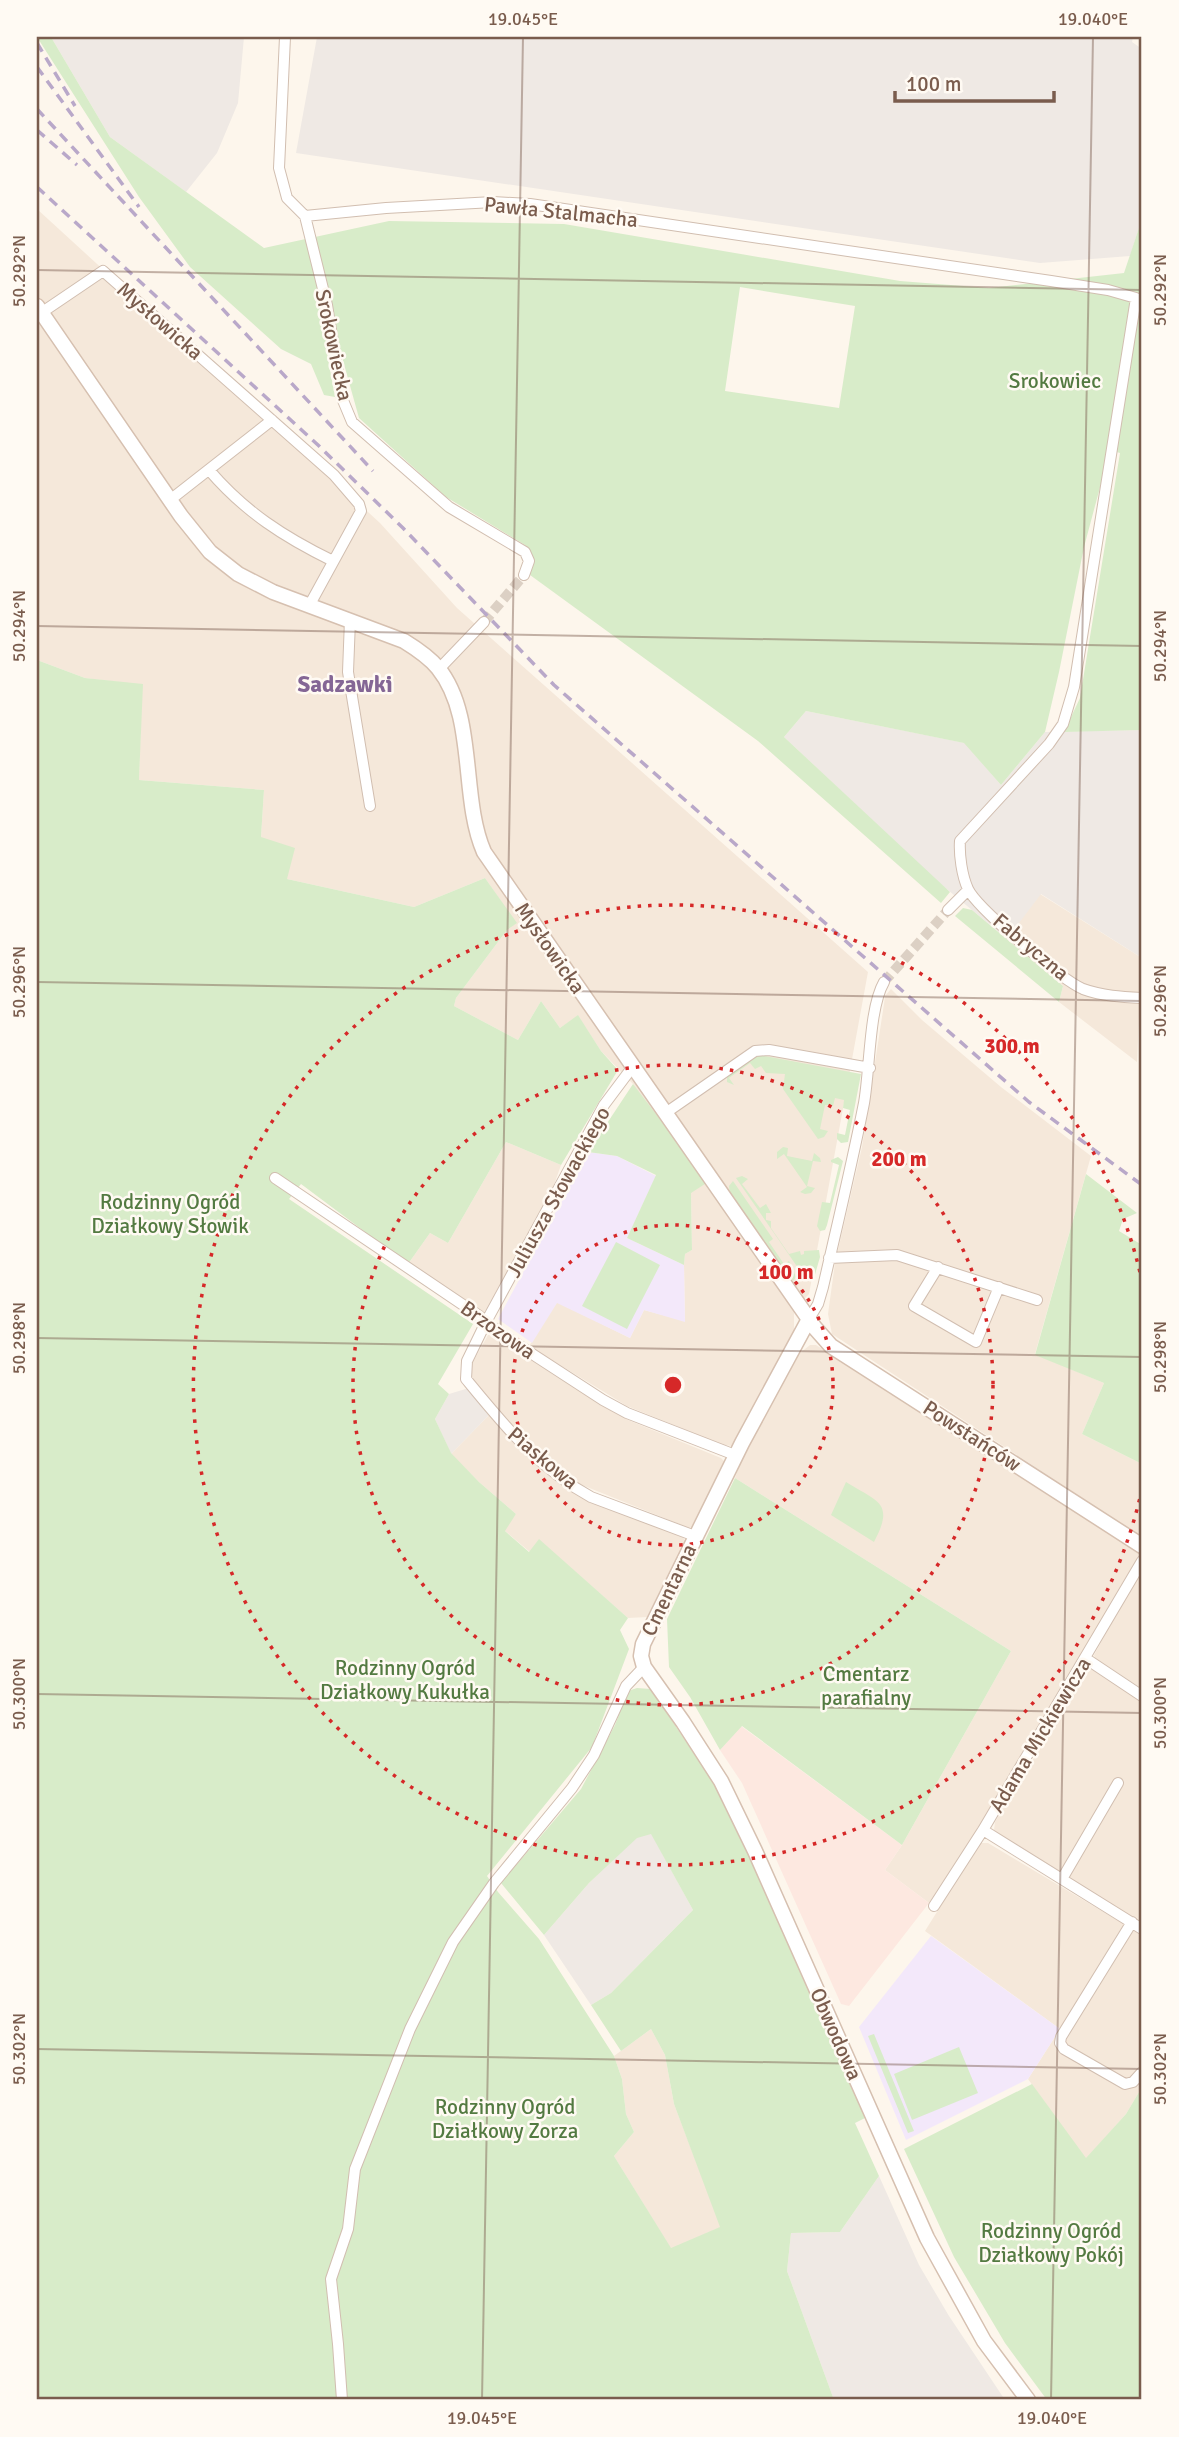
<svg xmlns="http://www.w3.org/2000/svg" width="1179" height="2437" viewBox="0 0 1179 2437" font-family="Signika,sans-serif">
	<rect width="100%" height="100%" fill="#fdf6ec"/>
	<!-- residential -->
	<path fill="#f5e8da" d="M37,209L380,523L457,608L868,972L809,1294L794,1309V1331L738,1440L732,1446L723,1445L627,1406L529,1346L557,1302L630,1338L644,1310L685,1321L684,1265L685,1254L692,1250L691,1193L633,1084L601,1051L578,1016L560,1028L541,1001L518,1040L454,1006L456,998L507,930L516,923L485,878L414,907L287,879L261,837L264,790L139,780L142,685L85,678L37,660Z
		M1040,894L1142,958V992L1140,993L1137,1062L1059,1002L1063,986L1006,939Z
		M891,989L922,1020L1001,1087L1091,1156L1035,1354L1104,1383L1082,1434L1142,1464V1537L832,1334L828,1314L835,1263L862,1147L884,1004L885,996Z
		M506,1142L561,1165L554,1185L485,1315L408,1264L430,1233L448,1243Z
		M488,1335L495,1336L628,1420L721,1458L724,1461L725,1468L692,1527L689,1528L577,1483L529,1445L509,1426L470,1376V1367Z
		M810,1345H816L1139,1551L1140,1555L1042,1725L963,1853L929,1903L885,1870L902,1845L1011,1651L735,1478L743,1456L800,1353Z
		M489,1415L526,1456L555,1479L682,1536L686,1542L647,1617L628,1618L539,1540L530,1552L504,1530L516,1514L479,1482L451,1454Z
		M1142,1568V1689L1095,1658L1094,1655Z
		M1088,1669L1095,1670L1142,1700V1923L995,1832L994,1830L995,1822Z
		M980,1843H988L1142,1935V2087L1126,2114L1086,2159L1028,2079L1060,2029L925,1931Z
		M651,2029L665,2055L674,2104L721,2227L671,2249L614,2156L634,2132L626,2114L622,2079L614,2056Z"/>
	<!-- commercial -->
	<path fill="#fde8e0" d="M741,1726L902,1845L885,1870L929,1903L849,2006L841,2004L742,1783L720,1750Z"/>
	<!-- industrial -->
	<path fill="#efe9e4" d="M51,37H244L238,103L217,153L186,192L110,137Z
		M317,37H1133L1132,42L1142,49V219L1130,256L1040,263L296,153Z
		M806,711L965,743L1001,785L1045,732L1142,730V958L1041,894L1007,939L937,881L784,737Z
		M469,1388L489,1415L451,1454L435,1419L449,1394Z
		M651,1833L693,1910L611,1993L591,2005L544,1935L589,1883L637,1837Z
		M879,2176L919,2265L949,2316L1005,2400H834L787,2271L791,2233L840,2232Z"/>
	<!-- education -->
	<path fill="#f3e8fa" d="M588,1152L617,1156L656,1176L627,1238L684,1265L685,1322L644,1310L630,1338L557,1303L532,1343L498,1319Z
		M931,1936L1060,2029L1028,2079L906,2140L859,2027Z"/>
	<!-- green -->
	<path fill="#d8ecc9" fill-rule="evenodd" d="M37,37H51L110,137L264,248L389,221L564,224L900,281L989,288L1124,273L1142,219V730L1064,732L1080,698L1120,453L1110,450L1084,547L1059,672L1045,732L1001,785L964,743L806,711L784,737L950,892L941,903L758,741L530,575L534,560L525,545L446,497L359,418L342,357L327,353L335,397L324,395L311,364L281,349L190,267L139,197ZM740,287L855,306L839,408L725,391Z
		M37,660L85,678L143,684L139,780L264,790L261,837L295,848L287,879L414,907L485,878L517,923L507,930L456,998L454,1006L518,1040L541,1001L560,1028L578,1015L601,1051L618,1070L561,1165L506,1142L448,1243L430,1233L408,1264L301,1184L289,1199L473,1324L438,1384L449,1394L435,1419L451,1453L479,1482L516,1514L505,1531L529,1552L539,1539L628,1618L620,1630L629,1649L592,1747L487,1876L498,1892L539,1939L614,2056L622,2079L626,2114L634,2132L614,2156L671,2248L720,2227L674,2104L665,2055L651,2029L621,2051L591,2005L611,1993L693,1910L651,1834L637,1838L589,1883L544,1935L501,1883L581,1789L615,1725L628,1691L637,1688L651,1689L724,1799L865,2118L855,2123L879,2176L840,2232L791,2233L787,2271L834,2400H37Z
		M963,908L972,910L1063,986L1059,1002L955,916Z
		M759,1055L861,1074L848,1142L841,1143L837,1139V1133L845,1135L850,1110L843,1108L844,1100L835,1098L833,1106L825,1105L820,1129L828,1131L824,1137L818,1139L783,1089L785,1074L766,1073L761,1066L755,1069L750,1063L729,1078L734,1085L727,1082V1076Z
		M633,1084L708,1182L691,1193L692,1250L685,1254L684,1265L627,1238L656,1175L617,1156L588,1152Z
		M783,1147L788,1148L787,1156L812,1161L814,1153L820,1158L821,1162L813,1161L807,1186L815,1188L811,1193L805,1194L800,1192L807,1187L784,1154L777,1159V1152Z
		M838,1157L843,1161L827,1225L825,1230L820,1231L817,1226L822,1202L830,1203L839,1165L831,1162V1160Z
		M1086,1174L1137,1213L1123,1219L1119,1231L1142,1245V1464L1082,1434L1104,1383L1035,1355Z
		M742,1176L748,1179L742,1184L760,1208L766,1204L771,1213H766V1220L771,1221V1228L789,1254L800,1251L801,1255L804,1254V1251L819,1250L820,1257L814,1278L796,1265L736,1178Z
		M733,1181L773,1239L769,1242L784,1264L789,1261L796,1277L793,1281L730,1194L729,1186Z
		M616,1242L660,1265L627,1329L582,1306Z
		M735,1478L1011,1651L902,1845L742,1726L720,1750L690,1697L669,1667L667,1619Z
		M846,1482C878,1502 895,1502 874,1542L831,1515Z
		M874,2034L914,2131L908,2133L868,2036Z
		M959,2047L978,2093L912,2120L894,2074Z
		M1032,2084L1086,2158L1126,2114L1142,2087V2400H1047L1005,2343L954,2257L904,2149Z"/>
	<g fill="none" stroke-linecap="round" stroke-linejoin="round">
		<!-- street-tunnel -->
		<path stroke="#dcd0c4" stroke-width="10" stroke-dasharray="10 5" stroke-linecap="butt" d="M484,622L524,575
			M884,982L948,910"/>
		<defs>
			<path id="street" d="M285,37L279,168L287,198L305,216L327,305L342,398L352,422L449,507L525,552L529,561L524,575
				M305,216L386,208L493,202L530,204L1051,281L1108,290L1136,298L1074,687L1063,724L1049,744L960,841C959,855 962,876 968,889C977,908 1062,980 1083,989C1102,996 1122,997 1142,998
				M41,313L103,271L334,475L359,504L361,511L309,606
				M209,470C245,512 284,537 333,561
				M170,500L272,420
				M350,620L348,672L370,806
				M439,669L484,622
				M948,910L968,890
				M634,1065L604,1105L486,1322L467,1361L466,1379C503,1424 539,1469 591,1497L695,1536
				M667,1112L755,1051L769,1050L870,1068
				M275,1178L478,1315L500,1333L603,1400L627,1413L735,1455
				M829,1258L897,1255L1037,1300
				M938,1267L914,1306L976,1342L999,1287
				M809,1319L818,1304L823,1287C837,1226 852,1164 864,1103C870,1069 869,1008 884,982
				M1085,1658L1142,1696
				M983,1830L1142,1929
				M1062,1879L1118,1783
				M934,1906L983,1830L1142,1561
				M1132,1922L1061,2037L1060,2043L1064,2049L1125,2084L1133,2082L1142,2072
				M342,2400L338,2344L331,2279L348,2229L355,2169L410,2029L453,1942L494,1883L572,1788L594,1755L626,1686L644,1667"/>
			<path id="secondary" d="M37,306L181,516L210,552L238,574L273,592L404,641C417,649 429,657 438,668C477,716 460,797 484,852L815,1328L831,1346L1142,1546
				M809,1319L742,1443L643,1644L641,1656L644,1667L683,1722L721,1781L755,1851L927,2238L984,2341L1028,2400"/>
		</defs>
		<!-- street casing -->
		<use href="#street" stroke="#d1beb0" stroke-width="12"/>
		<!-- secondary casing -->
		<use href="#secondary" stroke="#d6c0b0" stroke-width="17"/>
		<!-- street -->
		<use href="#street" stroke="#fff" stroke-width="10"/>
		<!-- secondary -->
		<use href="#secondary" stroke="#fff" stroke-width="14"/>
		<!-- rail -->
		<path stroke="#b9a8c9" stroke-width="3.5" stroke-dasharray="10 7" stroke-linecap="butt" d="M37,43L75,106
			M37,67L139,207
			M37,109L373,471
			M37,130L77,165
			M37,187L318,445L403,528L554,685L1029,1102L1142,1185"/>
	</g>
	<!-- ticks -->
	<path fill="none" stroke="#7a5c4d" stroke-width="2" stroke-opacity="0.45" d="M37,270L1142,290M37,626L1142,646M37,982L1142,1001M37,1338L1142,1357M37,1694L1142,1713M37,2049L1142,2069M482,2400L523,37M1051,2400L1093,37"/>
	<!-- distance rings -->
	<g fill="none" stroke="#d62828" stroke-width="3.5" stroke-dasharray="3.5 7">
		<circle cx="673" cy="1385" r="160"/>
		<circle cx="673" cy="1385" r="320"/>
		<path d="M1142 1489A480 480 0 1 1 1142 1281"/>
	</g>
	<g text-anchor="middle" stroke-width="5" stroke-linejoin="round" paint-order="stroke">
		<!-- street labels -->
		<g font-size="21" fill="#7a5c4d" stroke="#fffaf3">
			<text transform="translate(561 212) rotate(6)" y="7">Pawła Stalmacha</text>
			<text transform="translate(160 321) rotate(41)" y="7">Mysłowicka</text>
			<text transform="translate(334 345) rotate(78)" y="7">Srokowiecka</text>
			<text transform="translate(1031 947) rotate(40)" y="7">Fabryczna</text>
			<text transform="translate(550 948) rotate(55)" y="7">Mysłowicka</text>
			<text transform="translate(558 1192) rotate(-61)" y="7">Juliusza Słowackiego</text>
			<text transform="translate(498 1330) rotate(35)" y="7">Brzozowa</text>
			<text transform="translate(972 1436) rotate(33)" y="7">Powstańców</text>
			<text transform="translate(543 1458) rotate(40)" y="7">Piaskowa</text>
			<text transform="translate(669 1590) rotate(-64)" y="7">Cmentarna</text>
			<text transform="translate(1040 1735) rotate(-59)" y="7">Adama Mickiewicza</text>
			<text transform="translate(836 2034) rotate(66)" y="7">Obwodowa</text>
		</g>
		<!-- park labels -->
		<g font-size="21" fill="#537a41" stroke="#fffaf3">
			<text x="1055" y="388">Srokowiec</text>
			<text x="170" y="1209">Rodzinny Ogród<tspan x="170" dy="24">Działkowy Słowik</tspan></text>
			<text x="405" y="1675">Rodzinny Ogród<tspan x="405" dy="24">Działkowy Kukułka</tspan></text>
			<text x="866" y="1681">Cmentarz<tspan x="866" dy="24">parafialny</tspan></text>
			<text x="505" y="2114">Rodzinny Ogród<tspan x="505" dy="24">Działkowy Zorza</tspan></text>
			<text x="1051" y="2238">Rodzinny Ogród<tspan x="1051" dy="24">Działkowy Pokój</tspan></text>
		</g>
		<!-- neighbourhood labels -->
		<g font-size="23" font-weight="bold" fill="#846695" stroke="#fffaf3">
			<text x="345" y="692">Sadzawki</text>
		</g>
	</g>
	<circle cx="673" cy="1385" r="10" fill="#d62828" stroke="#fffaf3" stroke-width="3.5"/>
	<g font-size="21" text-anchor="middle" font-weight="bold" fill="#d62828" stroke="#fffaf3" stroke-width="5" stroke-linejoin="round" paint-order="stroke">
		<text x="1012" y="1053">300 m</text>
		<text x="899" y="1166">200 m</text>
		<text x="786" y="1279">100 m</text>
	</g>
	<!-- border -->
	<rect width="1179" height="2437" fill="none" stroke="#fffaf3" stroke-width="77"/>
	<!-- scale -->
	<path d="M895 91v10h159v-10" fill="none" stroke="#7a5c4d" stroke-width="3.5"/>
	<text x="906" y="91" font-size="21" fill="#7a5c4d" stroke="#fffaf3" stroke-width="5" paint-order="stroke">100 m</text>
	<rect x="38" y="38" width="1102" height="2360" fill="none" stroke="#7a5c4d" stroke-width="2.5"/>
	<g font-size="18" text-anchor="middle" fill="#7a5c4d">
		<text x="523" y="25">19.045°E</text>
		<text x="1093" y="25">19.040°E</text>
		<text transform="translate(19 271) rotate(-90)" y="6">50.292°N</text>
		<text transform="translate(1160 290) rotate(-90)" y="6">50.292°N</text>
		<text transform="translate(19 626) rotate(-90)" y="6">50.294°N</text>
		<text transform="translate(1160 646) rotate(-90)" y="6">50.294°N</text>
		<text transform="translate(19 982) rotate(-90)" y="6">50.296°N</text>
		<text transform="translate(1160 1001) rotate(-90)" y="6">50.296°N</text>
		<text transform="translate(19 1338) rotate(-90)" y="6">50.298°N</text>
		<text transform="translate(1160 1357) rotate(-90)" y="6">50.298°N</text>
		<text transform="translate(19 1694) rotate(-90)" y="6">50.300°N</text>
		<text transform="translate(1160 1713) rotate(-90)" y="6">50.300°N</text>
		<text transform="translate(19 2049) rotate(-90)" y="6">50.302°N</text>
		<text transform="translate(1160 2069) rotate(-90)" y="6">50.302°N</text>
		<text x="482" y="2424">19.045°E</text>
		<text x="1052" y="2424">19.040°E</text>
	</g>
</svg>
